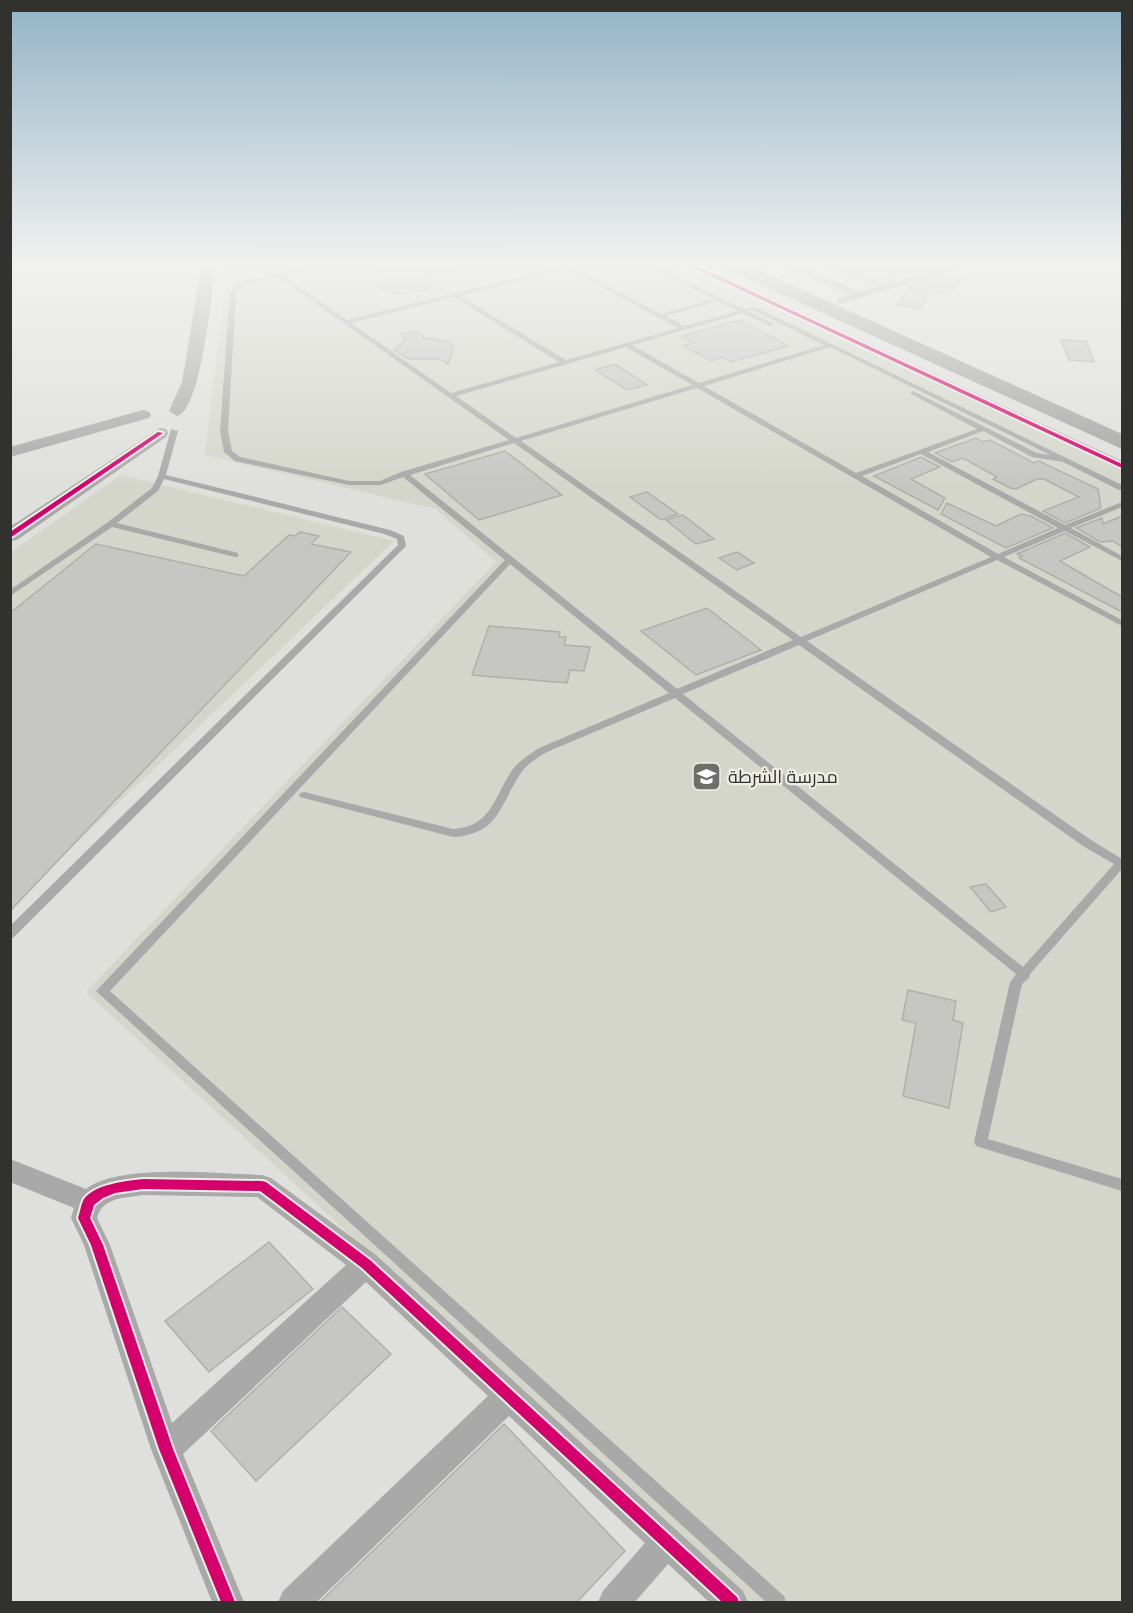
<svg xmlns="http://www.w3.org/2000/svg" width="1133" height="1613" viewBox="0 0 1133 1613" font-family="'PT Serif',Cairo,serif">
	<rect width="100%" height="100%" fill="#dfdfdb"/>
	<!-- built -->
	<path fill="#d5d6cb" d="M228,261H672L1122,468V1602H749L86,992L496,562L436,509L205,455Z
		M121,475L394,541L11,905V552Z"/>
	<!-- building -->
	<path fill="#c6c6c3" stroke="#afafab" stroke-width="1.5" d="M383,261H462L463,267L428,275L432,283L428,289L397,294L379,289Z
		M814,261H954L871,286Z
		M942,275L962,279L948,294L932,291L920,309L897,305L913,284Z
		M740,320L789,346L731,362L723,357L711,361L683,346L694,343L682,336Z
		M418,331L424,338L447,341L454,347L448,364L440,359H408L394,350L406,340L401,335Z
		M1061,340L1086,341L1094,362L1069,360Z
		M615,364L647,385L627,390L595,370Z
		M976,438L983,442L990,440L1034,463L1039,461L1098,489L1101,508L1065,523L1043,511L1079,497L1044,479H1037L1016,489L1010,488L993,479L997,477L963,458L952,462L935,453Z
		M505,451L562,495L479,520L425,474Z
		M921,457L940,467L911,479L945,498L938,510L874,476Z
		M647,492L678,514L661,520L630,497Z
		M947,503L996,526L1021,514L1031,516L1053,528L1006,548L941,514Z
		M683,515L714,539L696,544L666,520Z
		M1122,516V547L1113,541L1100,542L1076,528L1102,518L1103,524Z
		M300,532L319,536L311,544L351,552L10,911V613L96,544L244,576L289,535L295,536Z
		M1065,533L1090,547L1060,561L1122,597V612L1019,558L1022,556L1017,554Z
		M737,552L754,563L737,570L719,558Z
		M707,608L761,650L696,675L641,631Z
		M489,626L560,632L559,637H566L564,645L590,647L584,671L570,670L567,683L472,675Z
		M986,884L1006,907L991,912L970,887Z
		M908,990L956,1001L953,1020L963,1023L949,1108L903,1096L916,1023L902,1020Z
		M269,1242L313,1289L209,1372L165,1321Z
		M342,1307L391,1354L256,1481L211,1431Z
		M504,1424L625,1551L577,1602H320Z"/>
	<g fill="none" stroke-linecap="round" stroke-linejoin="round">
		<!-- service -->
		<path fill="#a9a9a9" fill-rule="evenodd" d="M326,261H338L283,275L347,320L585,261H596L573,268L661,314L713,299L637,261H645L744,309L756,307L1122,485V490H1119L1063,462L1032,457L983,431L928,452L1065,525L1122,502V507L1071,528L1122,556V561L1065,531L1004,557L1122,620V626L997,560L807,641L1091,840L1122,859V869L1030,974L1029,978L1022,984L988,1139L1122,1179V1191L976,1146L974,1142L1010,982L1016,974L675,698L547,752C537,758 527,764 521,773C499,805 500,834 453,837L300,797L299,795L300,793L304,792L453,829C492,827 494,796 513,769C520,760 530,754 539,748L669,693L510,564L110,991L784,1596L786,1602H766L96,991L505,560L403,477L381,485H349L235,461L224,452L220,431L230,291L239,283ZM567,269L678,328L566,360L460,296ZM277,276L509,440L401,472L380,481H349L240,457L232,451L228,431L236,292L243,285ZM454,297L559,362L451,393L351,323ZM718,301L738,311L684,326L666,316ZM753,310L824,345L699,383L632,345L743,313L770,326H774V324L749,311ZM626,347L692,385L516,438L456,396ZM830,347L1050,455L1037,453L913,391L911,392V394L977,429L856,473L704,386ZM697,388L991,557L801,637L521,441ZM514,443L793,640L677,689L410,475ZM921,454L1058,528L998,554L862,476ZM799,645L1083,846L1114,864L1023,967L683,694Z
			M171,429L178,431L166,475L390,530L404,536L406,546L14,937L10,938V926L398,545L397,539L384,534L164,479L158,491L117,523L238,553V557H235L112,527L10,596V590L108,522L152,488L158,476Z"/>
		<!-- minor -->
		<path fill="#a9a9a9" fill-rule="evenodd" d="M676,261H690L1122,461V470Z
			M772,261H787L860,292L963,261H980L841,304L837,303V299L848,295Z
			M10,1159L86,1189C119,1163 220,1174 262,1175L271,1178L376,1255L743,1591L748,1602H709L668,1564L635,1602H598L603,1591L645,1543L509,1416L317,1602H278L283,1591L488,1396L366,1282L183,1454L244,1602H212L151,1449L84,1245L71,1218L74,1208L10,1182ZM143,1195L257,1197L346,1265L172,1423L110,1245L97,1218C103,1197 124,1198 143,1195Z"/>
		<!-- tertiary -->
		<path fill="#a9a9a9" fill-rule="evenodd" d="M202,261H216C212,287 202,410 177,416L169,411L182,382Z
			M143,410L149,412L151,415L149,418L10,457V447Z
			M160,428L166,429L168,433L166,437L17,540L10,541V527Z"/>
		<!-- trunk -->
		<path fill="#a3a4a3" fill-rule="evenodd" d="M714,261H739L1122,434V449L717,265Z"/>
		<defs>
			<path id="cycleway" d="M679,261H686L1122,464V468Z
				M158,432L163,433L10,538V532Z
				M143,1179L262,1181L266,1182L370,1260L737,1597L739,1602H722L362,1268L260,1191L143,1189L115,1193L103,1198L94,1205L90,1218L103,1245L173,1449L235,1602H221L159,1449L91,1245L78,1218C80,1212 81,1204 84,1199C95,1184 126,1181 143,1179Z"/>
		</defs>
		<!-- cycleway casing -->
		<use href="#cycleway" stroke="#eeeee6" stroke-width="4"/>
		<!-- cycleway -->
		<use href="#cycleway" fill="#d6006c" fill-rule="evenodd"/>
	</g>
	<!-- sky -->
	<linearGradient id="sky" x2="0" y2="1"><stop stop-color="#92b3c7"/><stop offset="0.54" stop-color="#f1f1ef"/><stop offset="1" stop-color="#f1f1ef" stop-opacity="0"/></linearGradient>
	<rect width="1133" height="487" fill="url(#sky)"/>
	<!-- icons -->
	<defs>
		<symbol id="university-square" viewBox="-11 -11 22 22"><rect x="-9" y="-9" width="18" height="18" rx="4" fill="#6e6e6b" stroke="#eeeee6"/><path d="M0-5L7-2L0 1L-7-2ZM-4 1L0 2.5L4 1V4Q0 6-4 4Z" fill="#fff"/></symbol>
	</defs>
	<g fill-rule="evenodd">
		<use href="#university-square" x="690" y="760" width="33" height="33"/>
	</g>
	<g text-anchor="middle" stroke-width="4.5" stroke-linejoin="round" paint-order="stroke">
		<!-- poi labels -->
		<g font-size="18" fill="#31312e" stroke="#eeeee6" text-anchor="start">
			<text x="728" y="783">مدرسة الشرطة</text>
		</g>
	</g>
	<!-- border -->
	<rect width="1133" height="1613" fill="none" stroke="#31312e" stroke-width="24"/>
</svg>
